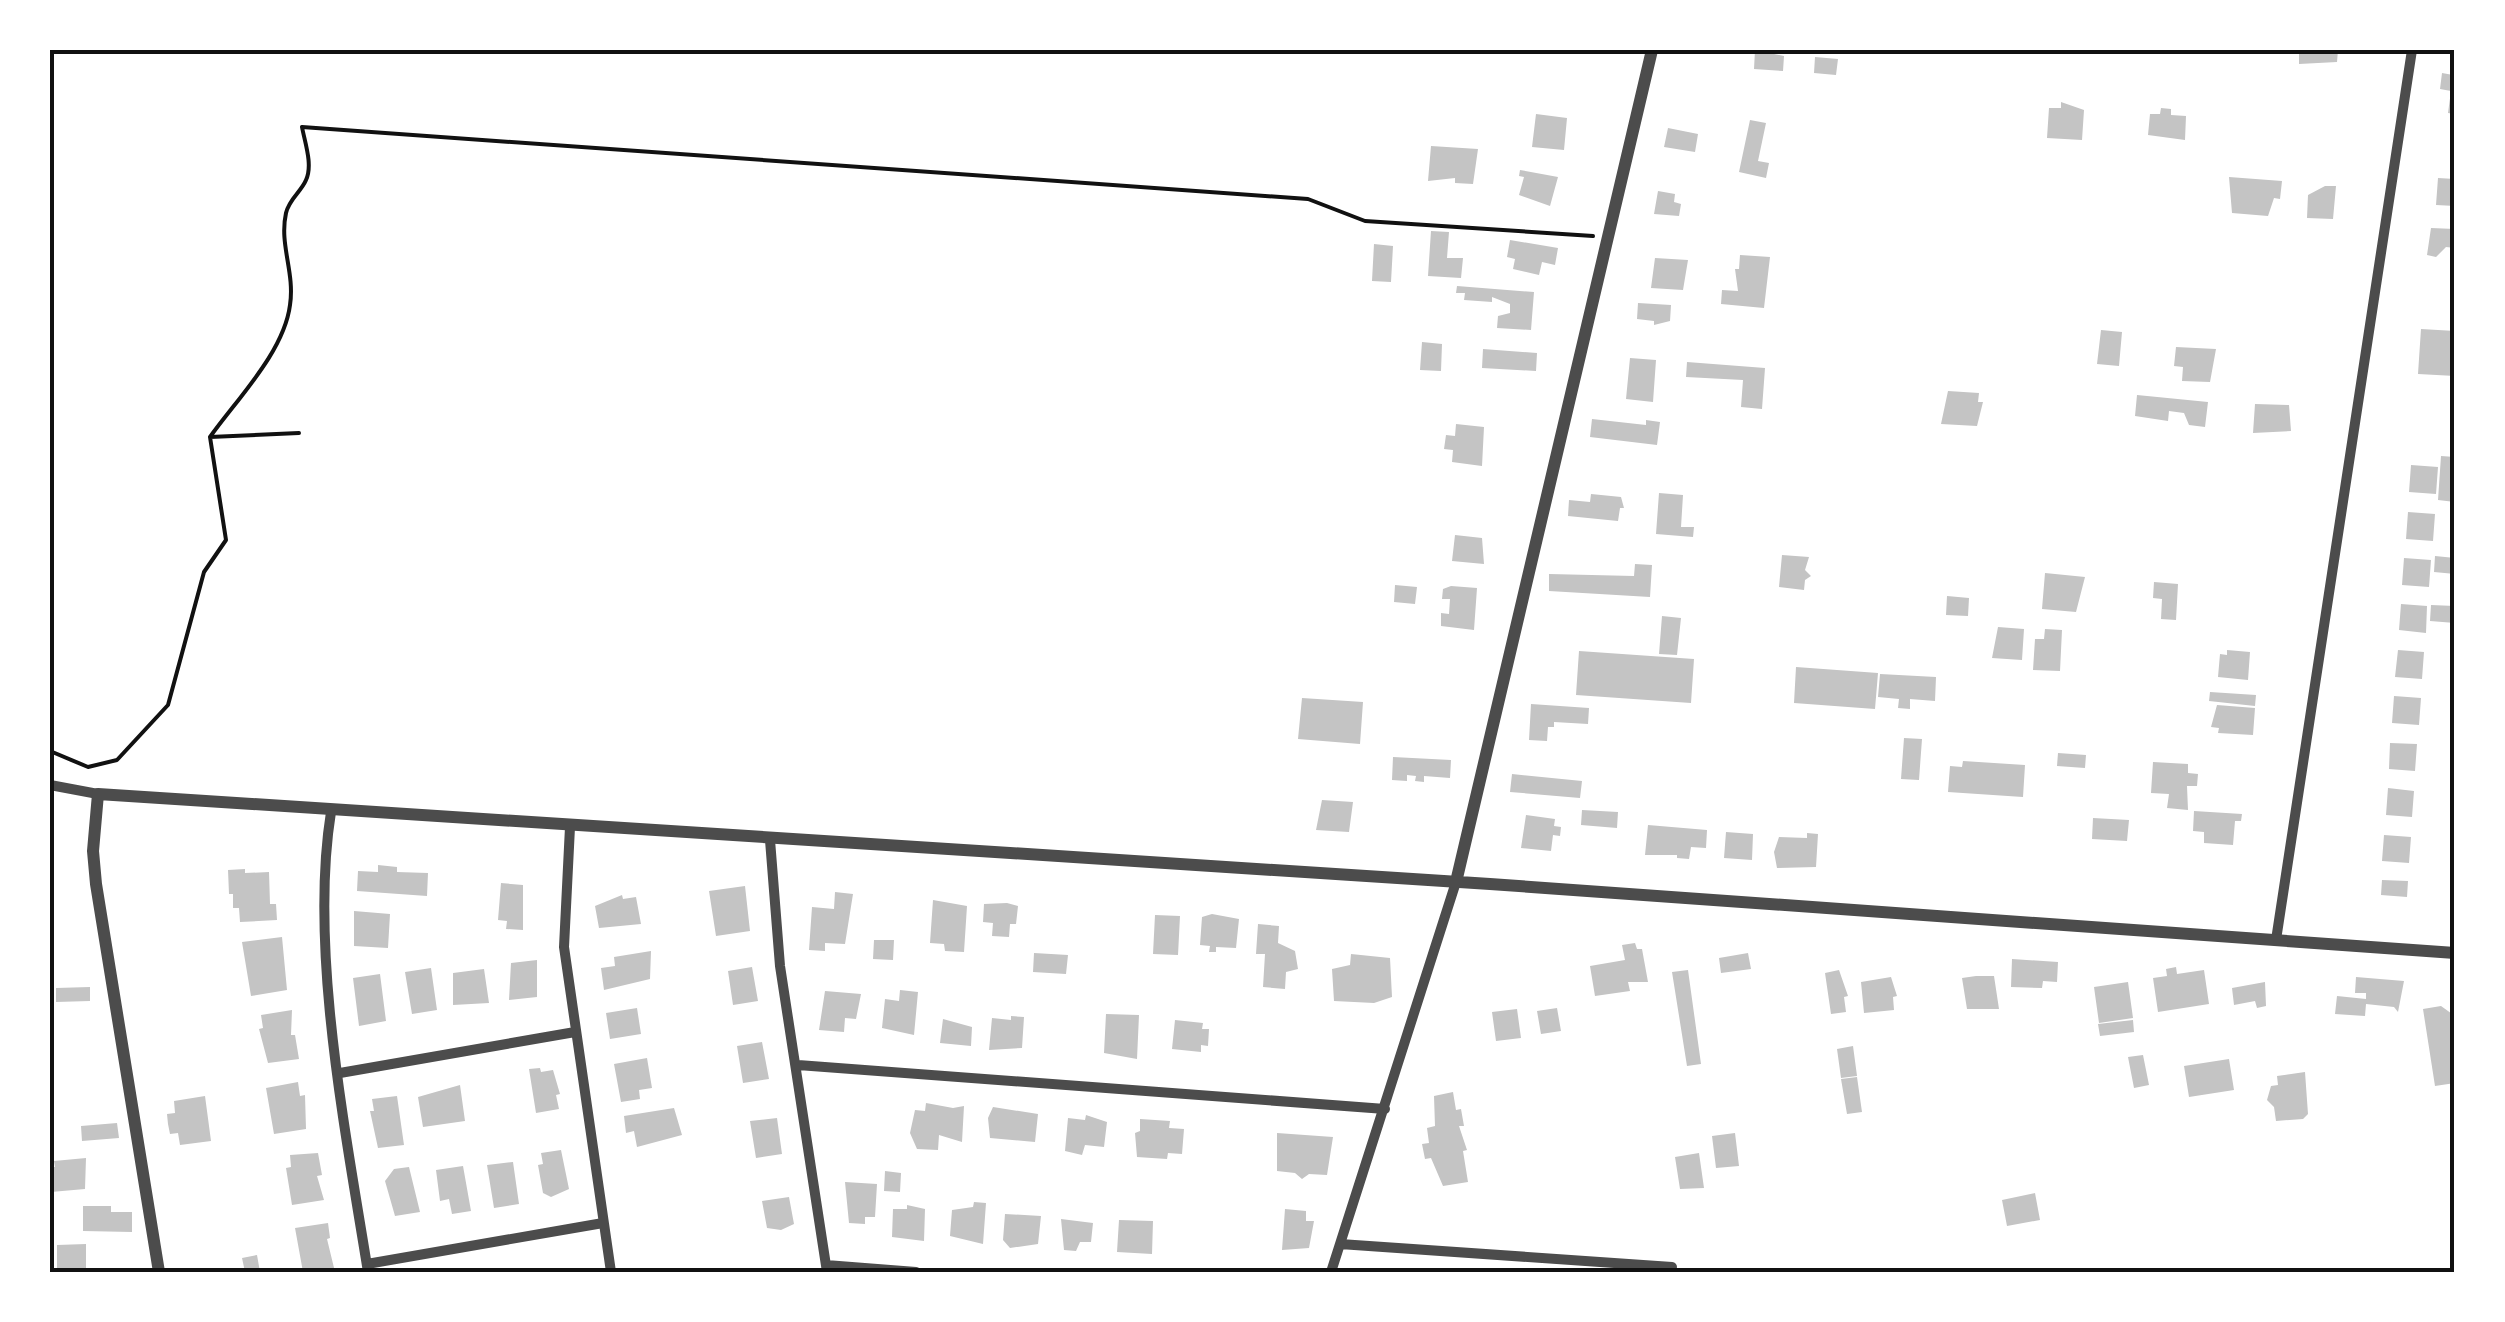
<svg xmlns="http://www.w3.org/2000/svg" width="2505" height="1322" viewBox="0 0 2505 1322" font-family="'Noto Sans',sans-serif">
	<rect width="100%" height="100%" fill="#fff"/>
	<!-- building -->
	<path fill="#c4c4c4" d="M1755,50L1784,56L1783,71L1754,69Z
		M2299,50H2338L2337,62L2299,64Z
		M1815,57L1838,59L1836,75L1814,73Z
		M2442,73L2453,75L2455,114L2448,113L2451,91L2440,89Z
		M2061,102L2084,110L2082,140L2047,138L2049,108H2061Z
		M2161,108L2171,109V115L2186,116L2185,140L2148,135L2150,114H2160Z
		M1536,114L1567,118L1564,150L1532,147Z
		M1750,120L1766,123L1758,161L1769,163L1766,178L1739,172Z
		M1668,128L1698,134L1695,152L1664,147Z
		M1431,146L1478,149L1473,184L1455,183V178L1428,181Z
		M1520,170L1558,177L1550,206L1519,195L1524,177L1519,176Z
		M2229,177L2282,181L2280,199L2274,198L2268,216L2232,213Z
		M2438,178L2455,179V206L2436,205Z
		M2325,186H2336L2333,219L2307,218L2308,195Z
		M1658,191L1675,194L1674,202L1681,204L1679,216L1654,214Z
		M2431,228L2455,229V248L2446,247L2436,257L2427,255Z
		M1431,231L1449,232L1447,258H1463L1461,278L1428,276Z
		M1510,240L1558,248L1555,265L1542,262L1539,275L1513,269L1515,259L1507,257Z
		M1374,244L1393,246L1391,282L1372,281Z
		M1740,255L1770,257L1764,308L1721,304L1722,290L1738,291L1735,269H1739Z
		M1655,258L1688,260L1683,290L1651,288Z
		M1457,286L1534,292L1531,330L1497,328L1498,316L1510,313V304L1492,297V302L1464,300L1465,293H1456Z
		M1638,303L1671,305L1670,321L1654,325V321L1637,319Z
		M2421,329L2455,331V376L2418,374Z
		M2101,330L2122,332L2119,366L2097,364Z
		M1422,342L1442,344L1441,371L1420,370Z
		M2176,347L2216,349L2210,382L2182,381L2183,367L2174,366Z
		M1483,349L1537,353L1536,371L1482,368Z
		M1630,358L1656,360L1653,402L1626,399Z
		M1687,362L1765,368L1762,409L1741,407L1743,380L1686,377Z
		M1948,391L1979,393L1978,402H1983L1977,426L1941,424Z
		M2137,395L2208,402L2205,427L2189,425L2184,413L2169,411L2168,421L2135,416Z
		M2255,404L2289,405L2291,431L2253,433Z
		M1592,419L1646,425V420L1660,422L1657,445L1590,437Z
		M1456,424L1484,427L1482,466L1452,462L1453,450L1444,449L1446,435L1455,436Z
		M2441,456L2455,457V502L2438,500Z
		M2411,465L2438,467L2436,494L2409,492Z
		M1659,493L1683,495L1681,527H1694L1693,537L1656,534Z
		M1591,494L1621,497L1624,508H1620L1618,521L1568,516L1569,500L1590,502Z
		M2408,512L2435,514L2433,541L2406,539Z
		M1455,535L1482,538L1484,564L1452,561Z
		M1782,555L1809,557L1805,570L1811,576L1805,580L1804,590L1779,587Z
		M2435,556L2455,558V574L2434,572Z
		M2404,558L2431,560L2429,587L2402,585Z
		M1635,564L1652,565L1650,597L1549,591V574L1634,576Z
		M2045,573L2085,577L2076,612L2042,609Z
		M2154,582L2178,584L2176,620L2161,619L2162,599L2153,598Z
		M1395,585L1417,587L1415,604L1394,602Z
		M1451,586L1477,588L1474,630L1441,626V613L1449,614L1450,599H1442L1443,589Z
		M1947,596L1969,598L1968,616L1946,615Z
		M2401,604L2427,606L2426,633L2399,630Z
		M2431,605L2455,606V623L2430,621Z
		M1662,616L1681,618L1677,655L1659,654Z
		M1998,627L2024,629L2022,660L1992,658Z
		M2045,629L2062,630L2060,671L2033,670L2035,639H2044Z
		M2227,650L2250,652L2248,680L2218,677L2220,654L2227,655Z
		M2398,650L2424,652L2422,679L2395,677Z
		M1579,651L1694,659L1691,703L1576,695Z
		M1796,667L1878,673L1875,709L1794,703Z
		M1880,674L1936,677L1935,701L1910,699V709L1898,708L1899,699L1878,697Z
		M2210,692L2256,695L2255,706L2209,701Z
		M2394,696L2421,698L2419,725L2392,723Z
		M1302,698L1363,702L1360,744L1298,739Z
		M1531,704L1589,708L1588,724L1554,722V727H1548L1547,741L1529,740Z
		M2217,705L2255,708L2253,735L2218,733L2219,728L2211,727Z
		M1904,738L1922,739L1919,780L1901,779Z
		M2390,743L2417,744L2415,771L2389,769Z
		M2058,753L2086,755L2085,768L2057,766Z
		M1393,757L1451,760L1450,778L1424,776V782L1415,781L1416,776L1407,775V781L1392,780Z
		M1963,761L2025,765L2023,797L1948,792L1950,766L1962,767Z
		M2153,762L2188,764V773L2198,774L2197,786H2187L2188,810L2167,808L2169,794L2151,793Z
		M1512,774L1582,781L1580,798L1510,792Z
		M2388,788L2414,791L2412,817L2386,815Z
		M1322,800L1353,802L1349,832L1316,830Z
		M1582,810L1618,812L1617,828L1581,825Z
		M2194,811L2242,814L2241,821H2235L2233,845L2204,843V832L2193,831Z
		M1526,815L1555,819L1554,826L1561,827L1560,836L1553,835L1551,851L1521,848Z
		M2093,818L2129,820L2127,841L2092,839Z
		M1648,825L1707,830L1706,848L1691,847L1689,859L1677,858V855H1645Z
		M1726,832L1753,834L1752,860L1724,858Z
		M1807,833L1818,834L1816,867L1777,868L1774,852L1779,837L1807,838Z
		M2384,835L2411,837L2409,863L2382,861Z
		M378,865L397,867V872L428,873L427,896L357,891L358,871L378,872Z
		M245,869V873L269,872L270,904H276L277,920L240,922L239,908H233V894H229L228,870Z
		M2382,880L2408,881L2407,897L2381,895Z
		M501,883L523,885V930L506,929L507,921L498,920Z
		M745,886L750,931L716,936L709,891Z
		M835,892L853,894L845,944L825,943V951L809,950L812,907L834,909Z
		M622,895L623,899L636,897L641,924L599,928L595,906Z
		M933,900L967,906L964,952L945,951L944,944L930,943Z
		M1007,903L1018,906L1016,924H1010L1009,937L992,936L993,923L983,922L984,904Z
		M354,911L390,914L388,948L354,946Z
		M1212,914L1239,919L1236,948L1216,947V952H1209L1210,946L1200,945L1202,917Z
		M1155,915L1180,916L1178,955L1153,954Z
		M1258,924L1279,926L1278,943L1295,951L1298,969L1286,972L1285,989L1263,987L1265,954H1256Z
		M282,937L287,990L251,996L242,942Z
		M874,940H894L893,960L873,959Z
		M1635,943L1637,949H1642L1648,982H1628L1630,991L1595,996L1590,966L1625,960L1622,945Z
		M651,951L650,979L604,990L601,968L615,966L614,957Z
		M1034,953L1068,955L1066,974L1033,972Z
		M1748,953L1751,969L1721,973L1719,958Z
		M1351,954L1390,958L1392,997L1374,1003L1334,1001L1332,969L1350,965Z
		M2012,959L2058,962L2057,982L2043,981L2042,988L2011,987Z
		M537,960V997L509,1000L511,963Z
		M752,967L758,1001L733,1005L728,971Z
		M2176,967L2177,974L2204,970L2209,1004L2158,1012L2153,978L2167,976L2166,969Z
		M431,968L437,1010L412,1014L405,972Z
		M484,969L489,1003L453,1005V973Z
		M1688,970L1701,1064L1687,1066L1672,972Z
		M1839,970L1848,996L1844,997L1846,1012L1831,1014L1825,973Z
		M380,974L386,1021L359,1026L353,978Z
		M1976,976H1994L1999,1009H1967L1962,978Z
		M1891,977L1897,996L1893,997L1894,1010L1864,1013L1861,982Z
		M2356,977L2404,981L2398,1012L2394,1007L2366,1004L2365,1016L2335,1014L2337,996L2366,999V993H2355Z
		M2128,982L2133,1018L2099,1023L2094,987Z
		M2265,982L2266,1006L2257,1008L2255,1001L2234,1005L2232,988Z
		M90,987V1001L56,1002V988Z
		M900,990L918,992L914,1035L882,1028L885,999L899,1001Z
		M825,991L861,994L856,1019L845,1018L844,1032L819,1030Z
		M2441,1006L2455,1016V1083L2435,1086L2423,1009Z
		M637,1008L641,1034L610,1039L606,1013Z
		M1557,1008L1561,1031L1541,1034L1537,1011Z
		M1517,1009L1521,1038L1496,1041L1492,1012Z
		M292,1010L291,1035H295L299,1059L268,1063L259,1029L263,1028L261,1015Z
		M1106,1014L1139,1015L1137,1059L1104,1053Z
		M1011,1016L1024,1017L1022,1048L989,1050L992,1018L1011,1020Z
		M943,1019L972,1027L971,1046L940,1043Z
		M1175,1020L1203,1023L1202,1029H1209L1208,1046L1201,1045V1052L1172,1049Z
		M2133,1020L2134,1032L2100,1036L2098,1024Z
		M762,1042L769,1079L743,1083L737,1046Z
		M1853,1046L1857,1076L1841,1078L1837,1049Z
		M2143,1055L2149,1085L2134,1088L2128,1057Z
		M647,1058L652,1088L639,1090L640,1099L621,1102L614,1064Z
		M2229,1059L2234,1090L2189,1097L2184,1066Z
		M540,1068L541,1072L553,1070L560,1094L556,1095L559,1109L536,1113L529,1069Z
		M2305,1072L2308,1114L2303,1119L2276,1121L2274,1107L2267,1100L2271,1086L2278,1085L2277,1076Z
		M1857,1077L1862,1112L1847,1114L1841,1079Z
		M298,1082L300,1096L305,1095L306,1129L274,1134L266,1088Z
		M460,1085L465,1121L423,1127L418,1097Z
		M1453,1092L1456,1110L1461,1109L1464,1126H1459L1467,1150L1463,1151L1468,1182L1443,1186L1431,1158L1425,1159L1422,1144L1429,1143L1427,1128L1435,1126L1434,1096Z
		M205,1096L211,1141L180,1145L178,1133L170,1134L168,1124L167,1114L175,1113L174,1101Z
		M397,1096L404,1145L378,1148L370,1111H374L372,1099Z
		M926,1103L953,1108L964,1106L962,1142L939,1135L938,1150L917,1149L910,1133L915,1110L925,1111Z
		M993,1107L1038,1114L1035,1142L990,1138L988,1118Z
		M674,1108L682,1135L637,1147L634,1131L626,1133L624,1116Z
		M1086,1115L1107,1122L1104,1147L1085,1145L1082,1155L1065,1151L1068,1118L1085,1120Z
		M777,1118L782,1154L756,1158L750,1121Z
		M1140,1119L1170,1121L1169,1128L1184,1129L1182,1154L1168,1153L1167,1159L1137,1157L1135,1133L1140,1131Z
		M117,1123L119,1138L82,1141L81,1126Z
		M1277,1133L1333,1137L1327,1175L1309,1174L1302,1179L1295,1173L1277,1171Z
		M1735,1133L1739,1166L1716,1168L1712,1136Z
		M561,1150L569,1189L551,1197L543,1193L538,1165L543,1164L541,1153Z
		M318,1153L322,1175L317,1176L324,1200L292,1205L286,1168L291,1167L290,1155Z
		M1699,1153L1704,1188L1680,1189L1675,1157Z
		M86,1158L85,1189L51,1192L50,1167H55L54,1161Z
		M513,1162L519,1204L494,1208L487,1165Z
		M463,1166L471,1211L452,1214L449,1199L440,1201L436,1170Z
		M409,1167L420,1212L395,1216L385,1181L394,1169Z
		M885,1171L901,1173L900,1192L884,1191Z
		M845,1182L877,1184L875,1217H865V1224L849,1223Z
		M2035,1193L2040,1220L2007,1226L2002,1200Z
		M789,1197L794,1224L781,1230L767,1228L762,1201Z
		M974,1202L986,1203L983,1244L950,1236L952,1210L973,1207Z
		M907,1205L925,1209L924,1241L892,1237L893,1209H907Z
		M83,1206H111V1212H132V1232L83,1231Z
		M1285,1209L1306,1211V1221H1314L1309,1248L1282,1250Z
		M1005,1214L1041,1216L1038,1244L1010,1248L1003,1240Z
		M1061,1219L1093,1223L1091,1242H1080L1076,1251L1064,1250Z
		M1119,1220L1153,1221L1152,1254L1117,1252Z
		M328,1223L330,1238L327,1239L335,1272H303L295,1228Z
		M86,1244V1269H57V1245Z
		M257,1255L260,1272H245L242,1258Z"/>
	<g fill="none" stroke-linecap="round" stroke-linejoin="round">
		<!-- path -->
		<path stroke="#111" stroke-width="4" d="M210,437L299,433
			M50,751L88,767L117,760L168,705L204,572L226,540L210,437C237,399 284,352 290,305C295,272 279,245 286,213C289,199 301,192 306,180C313,165 305,143 302,127L1308,199L1365,221L1593,236"/>
		<!-- minor -->
		<path stroke="#4c4c4c" stroke-width="10" d="M50,785L98,794
			M331,812C309,949 346,1134 368,1272
			M570,827L564,947L611,1272
			M770,840L780,966L827,1272
			M2276,940L2412,50
			M798,1065L1385,1109
			M340,1073L575,1032
			M1340,1244L1672,1267
			M367,1264L603,1223
			M826,1265L916,1272
			M1331,1272L1456,882"/>
		<!-- tertiary -->
		<path stroke="#4c4c4c" stroke-width="12" d="M1456,882L1652,50
			M159,1272L96,884L93,851L98,794L1490,884L2455,953"/>
	</g>
	<!-- border -->
	<rect width="2505" height="1322" fill="none" stroke="#ffffff" stroke-width="105"/>
	<rect x="52" y="52" width="2400" height="1218" fill="none" stroke="#111" stroke-width="4"/>
</svg>
